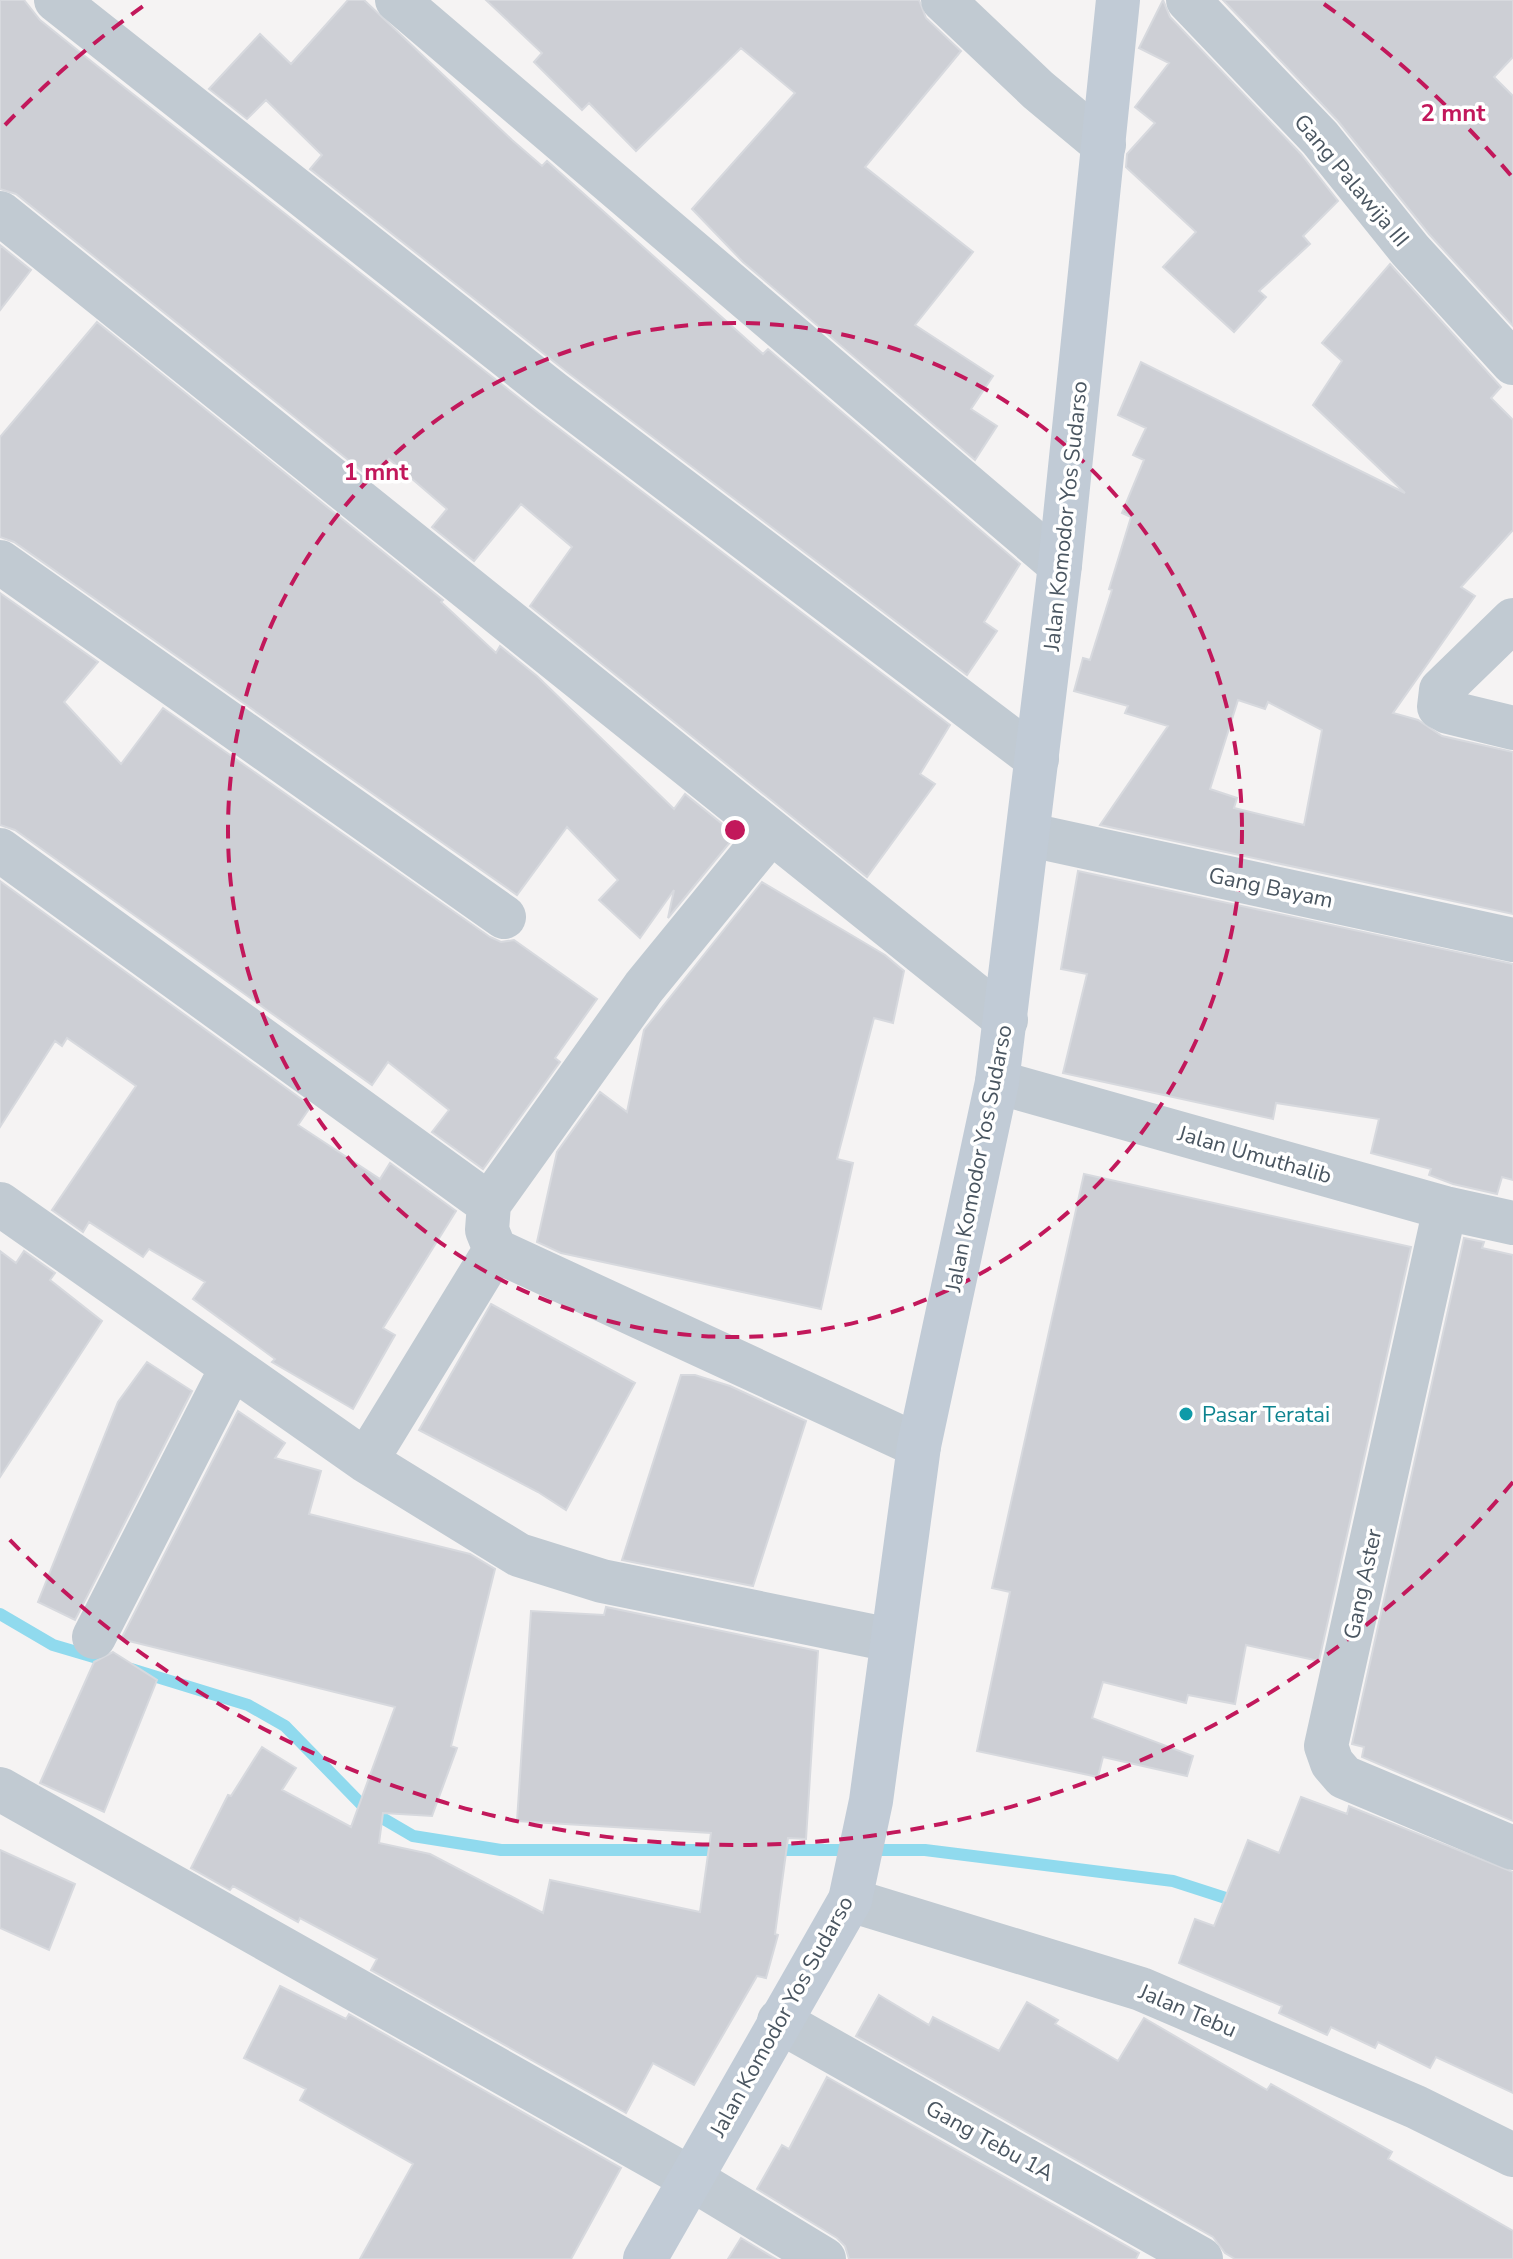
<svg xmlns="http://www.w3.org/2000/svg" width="1513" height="2259" viewBox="0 0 1513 2259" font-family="'Nunito Sans',sans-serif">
	<rect width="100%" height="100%" fill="#f5f3f3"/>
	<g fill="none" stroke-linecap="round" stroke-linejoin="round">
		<!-- stream -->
		<path stroke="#90daee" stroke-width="12" d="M0,1614L53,1645L114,1663
			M131,1669L248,1705L285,1726L365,1808L413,1836L501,1850H723
			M773,1850H851
			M869,1850H925L1173,1881L1238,1902"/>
	</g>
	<!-- building -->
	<path fill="#cdcfd5" stroke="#d7d9de" stroke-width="2" fill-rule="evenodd" d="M0,0H24L40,20L96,65L537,412L950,725L920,774L935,784L867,877L530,606L572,547L521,504L474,561L432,527L447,509L389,459L372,479L16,194L0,189Z
		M348,0H364L512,140L542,166L547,161L763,354L768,349L1020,564L984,622L997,631L967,675L567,372L310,169L322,155L266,100L247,119L209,89L260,34L291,64Z
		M486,0H919L926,18L961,51L865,167L973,252L915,325L993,376L971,409L997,426L975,460L743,262L692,209L795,93L741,48L636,151L589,103L582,110L534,62L542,53Z
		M1163,0L1170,17L1301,154L1338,201L1303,236L1310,244L1259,291L1266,297L1234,332L1163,267L1196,232L1126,167L1127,154L1155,123L1135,107L1169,63L1139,48Z
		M1223,0H1513V57L1494,77L1513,96V326L1429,234L1338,121Z
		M0,245L31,270L0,310Z
		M1390,264L1501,387L1491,398L1513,420V530L1461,587L1475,596L1393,713L1418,720L1442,736L1513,752V914L1100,825L1168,726L1125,713L1128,706L1074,691L1083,658L1090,660L1112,590L1109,589L1131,517L1122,513L1144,460L1133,455L1146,428L1118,415L1141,362L1405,493L1313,405L1342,361L1322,343ZM1238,700L1265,709L1268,702L1322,730L1304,825L1234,808L1237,798L1210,789Z
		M97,322L443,600L441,602L496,653L500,646L537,676L674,809L685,794L736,835L668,918L674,890L640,938L599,900L618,880L567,827L517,895L14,542L0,537V437Z
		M0,593L98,662L64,702L121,764L163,708L490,937L501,942L514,940L597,999L555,1058L560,1062L483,1169L432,1132L449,1110L388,1062L372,1085L15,830L0,825Z
		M1078,871L1513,964V1180L1502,1177L1497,1194L1453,1184L1429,1175L1431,1169L1371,1153L1379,1119L1276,1103L1273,1119L1063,1073L1087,974L1061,969Z
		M0,881L311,1106L298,1125L380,1179L390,1163L456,1211L383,1328L395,1335L353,1409L272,1362L275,1359L193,1299L205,1282L149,1249L143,1257L89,1222L83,1232L52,1210L136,1086L67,1038L62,1046L55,1041L0,1127Z
		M762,882L885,955L904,971L893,1023L874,1018L837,1159L853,1163L821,1309L561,1253L537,1242L557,1152L600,1092L627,1112L644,1030Z
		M1084,1174L1411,1247L1319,1661L1246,1645L1235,1704L1188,1695L1186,1703L1103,1682L1092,1718L1193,1756L1187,1776L1103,1757L1098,1777L977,1751L1010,1592L992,1588Z
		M1464,1238L1484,1242L1482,1248L1513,1255V1821L1362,1757L1364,1747L1352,1744Z
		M0,1251L16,1263L24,1251L55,1273L50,1280L102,1321L0,1477Z
		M491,1304L635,1383L566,1510L538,1492L419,1430Z
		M147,1362L192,1391L75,1620L38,1602L118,1402Z
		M681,1375H695L730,1386L806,1421L753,1586L622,1560Z
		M238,1411L285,1443L275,1458L321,1471L309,1514L470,1554L495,1569L451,1746L457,1748L432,1816L383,1813L379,1843L430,1854L543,1913L550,1880L700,1912L711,1833L517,1821L531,1611L604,1615L606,1607L818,1651L806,1839L788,1838L775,1934L778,1935L766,1978L757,1976L694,2085L653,2063L626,2113L371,1970L377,1959L300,1918L298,1922L233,1886L230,1890L191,1868L228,1795L231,1796L262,1747L296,1768L282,1790L351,1827L395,1707L121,1639Z
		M113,1652L157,1680L104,1812L40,1783L94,1662Z
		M1301,1797L1347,1814L1349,1806L1513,1872V2093L1436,2057L1430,2068L1378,2042L1375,2048L1331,2027L1327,2035L1279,2013L1282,2006L1179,1963L1195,1919L1214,1926L1248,1840L1279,1853Z
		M0,1850L75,1884L49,1950L0,1928Z
		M280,1986L346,2019L349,2014L621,2168L571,2259H360L413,2164L300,2100L306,2089L244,2058Z
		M879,1995L929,2025L933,2017L999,2051L1027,2002L1058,2020L1055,2024L1118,2061L1144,2018L1267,2090L1271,2084L1392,2152L1388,2159L1513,2231V2259H1235L1225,2253L1213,2237L856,2036Z
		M827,2077L1139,2253L1136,2259H849L845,2246L837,2238L757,2189L782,2145L789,2149Z
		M741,2238L776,2259H728Z"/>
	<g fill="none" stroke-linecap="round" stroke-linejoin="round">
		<!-- street -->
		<path stroke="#c1cad2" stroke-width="44" d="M56,0L552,392L1037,759
			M397,0L1060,565
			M943,0L1038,90L1104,145
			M1188,0L1320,138L1410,250L1513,363
			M0,213L1006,1020
			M0,562L504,917
			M1513,620L1441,690L1439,707L1448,712L1513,728
			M1030,835L1513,940
			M0,850L489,1204L487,1230L495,1250L919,1446
			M997,1082L1445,1208L1513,1223
			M0,1204L366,1461L519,1555L602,1581L891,1640
			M489,1204L644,987L770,833
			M1445,1208L1326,1746L1332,1763L1344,1777L1513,1848
			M366,1461L495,1250
			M94,1637L232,1367
			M0,1789L690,2178L824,2259
			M850,1900L1141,1989L1416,2107L1513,2155
			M779,2021L1201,2259"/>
		<!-- secondary -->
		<path stroke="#c1cbd6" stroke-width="44" d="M645,2259L850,1900L871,1801L919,1446L997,1082L1060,565L1118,0"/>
	</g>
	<!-- distance rings -->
	<g fill="none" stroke="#c2185b" stroke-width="4" stroke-dasharray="14 10">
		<circle cx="735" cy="830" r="507"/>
		<path d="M1513 1482A1015 1015 0 0 1 5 1535M5 125A1015 1015 0 0 1 146 4M1324 4A1015 1015 0 0 1 1513 178"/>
	</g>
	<!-- markers -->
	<circle fill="#0f9aa8" stroke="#fff" stroke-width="3" cx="1186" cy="1414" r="8"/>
	<g text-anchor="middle" stroke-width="7" stroke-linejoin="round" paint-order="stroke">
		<!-- street labels -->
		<g font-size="22" fill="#4a5661" stroke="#fff">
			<text transform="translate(1352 180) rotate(50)" y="8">Gang Palawija III</text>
			<text transform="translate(1065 516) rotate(-84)" y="8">Jalan Komodor Yos Sudarso</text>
			<text transform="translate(1271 887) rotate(12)" y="8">Gang Bayam</text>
			<text transform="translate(1255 1154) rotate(16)" y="8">Jalan Umuthalib</text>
			<text transform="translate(978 1158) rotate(-79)" y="8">Jalan Komodor Yos Sudarso</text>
			<text transform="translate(1362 1584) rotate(-78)" y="8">Gang Aster</text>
			<text transform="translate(1188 2010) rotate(23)" y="8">Jalan Tebu</text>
			<text transform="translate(781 2016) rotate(-61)" y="8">Jalan Komodor Yos Sudarso</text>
			<text transform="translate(990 2140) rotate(29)" y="8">Gang Tebu 1A</text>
		</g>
		<!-- culture labels -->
		<g font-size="22" fill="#0d838f" stroke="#fff" text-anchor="start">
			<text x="1202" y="1422">Pasar Teratai</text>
		</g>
	</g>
	<circle cx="735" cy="830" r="12" fill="#c2185b" stroke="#fff" stroke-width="4"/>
	<g font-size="24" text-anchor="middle" font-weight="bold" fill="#c2185b" stroke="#fff" stroke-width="7" stroke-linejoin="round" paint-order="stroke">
		<text x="1453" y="121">2 mnt</text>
		<text x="376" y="480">1 mnt</text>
	</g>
</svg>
